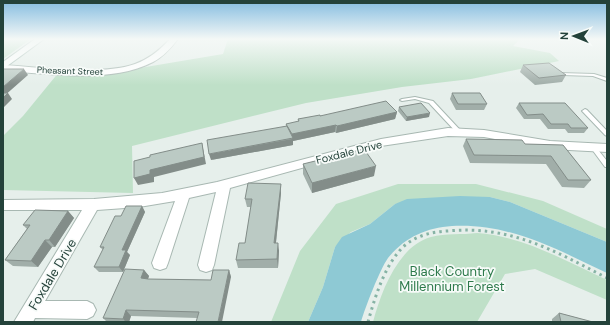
<svg xmlns="http://www.w3.org/2000/svg" width="610" height="325" viewBox="0 0 610 325" font-family="'DM Sans',sans-serif">
	<rect width="100%" height="100%" fill="#e6efeb"/>
	<!-- green -->
	<path fill="#bfe0c8" d="M3,39H31L3,59Z
		M228,39H520L513,46L550,53L559,61L471,79L402,87L306,103L132,146L133,193L3,190V136L23,116L59,72L98,75L223,54Z
		M398,184H476L543,201L607,229V242L510,202L490,197L395,204L370,224L351,232L335,247L323,287L308,322H271L300,251L336,204Z
		M477,233C523,236 566,261 607,280V300L535,269L505,274L477,322H373C381,292 398,246 431,237C446,233 462,235 477,233Z"/>
	<!-- water -->
	<path fill="#8ec9d4" d="M460,196L490,197L510,202L607,242V273C556,249 510,223 452,226C426,228 405,237 388,258C380,269 365,308 361,322H308L323,287L335,247L342,237L370,224L395,204L407,199Z"/>
	<g fill="none" stroke-linecap="round" stroke-linejoin="round">
		<defs>
			<path id="lane" d="M561,73L594,74L607,78V81L593,76L563,75L561,74Z
				M415,97L433,101L461,131L462,132L461,133H457L429,103L415,99L402,101L400,100L402,99Z
				M585,109L587,110L607,131V136L605,135L583,112L582,111Z
				M593,145L595,146L607,161V167H605L591,148L590,147Z"/>
			<path id="street" d="M170,39H178C171,48 163,57 153,62C111,84 49,73 3,71V65C39,67 101,76 135,64C149,59 160,50 170,39Z
				M448,128L484,130L550,141L607,144V152L550,149L484,137L448,136L381,146L230,188L214,265L212,270L206,272L200,270L198,265L216,192L189,198L168,263L166,268L160,270L154,268L152,263L175,201L139,207L97,210L45,301H87L93,304L96,310L93,316L87,319L35,318L33,322H14L82,210H3V200L94,199L162,193L217,182L381,139Z"/>
			<path id="secondary" d="M35,39H44L3,69V62Z"/>
		</defs>
		<!-- lane casing -->
		<use href="#lane" stroke="#a8b8b2" stroke-width="2"/>
		<!-- street casing -->
		<use href="#street" stroke="#a8b8b2" stroke-width="2"/>
		<!-- secondary casing -->
		<use href="#secondary" stroke="#a4bbb3" stroke-width="2"/>
		<!-- path -->
		<path stroke="#86b3a5" stroke-width="3" stroke-dasharray="2.5 4" stroke-linecap="butt" d="M368,322C375,297 384,267 402,248C414,236 431,232 447,231C510,225 553,250 607,278"/>
		<!-- lane -->
		<use href="#lane" fill="#fff" fill-rule="evenodd"/>
		<!-- street -->
		<use href="#street" fill="#fff" fill-rule="evenodd"/>
		<!-- secondary -->
		<use href="#secondary" fill="#fff" fill-rule="evenodd"/>
	</g>
	<!-- wall -->
	<path fill="#a1aea9" d="M523,65L566,75L562,82L535,85L520,72Z
		M452,93L487,104L484,110H456L450,99Z
		M519,103L588,128L584,133H568L565,129H548L540,119H524L516,108Z
		M399,107L429,117L406,121L398,111Z
		M397,112L395,119L336,133L335,132L293,141V145L211,160L286,126V124L298,122V119L320,116Z
		M466,139L525,144L563,145L591,180L584,188L562,187L546,164L470,163L463,146Z
		M303,164L374,176L312,193L303,174Z
		M281,184V193L276,243L279,251L278,268H238L236,260L245,243L251,207H247L245,199Z
		M142,206L145,212L127,252L130,255L123,272H99L94,267L103,250L100,247L121,216Z
		M68,211L74,218L55,247H52L38,267L13,266L5,260L27,229L23,225Z
		M144,270L149,276L148,279L211,280L229,270L231,277L197,318L131,316L129,322H107L103,318Z
		M559,313L593,322H552V319Z"/>
	<!-- shaded-wall -->
	<path fill="#838d89" d="M24,69L28,75L3,97V87Z
		M8,93L12,99L3,108V98Z
		M397,112L395,119L336,133L337,126Z
		M430,113L429,117L406,121L407,117Z
		M336,125L335,132L293,141V145L211,160L209,154L292,139V134Z
		M202,143L206,164L154,177V182L138,185L134,178Z
		M376,166L374,176L312,193V183Z
		M281,184V193L275,251L274,243Z
		M142,206L145,212L127,252L130,255L123,272L119,267L122,250Z
		M68,211L74,218L55,247L49,240Z
		M45,240L52,247L38,267L31,261Z
		M278,243L279,251L278,268L277,259Z
		M144,270L149,276L146,284L141,278Z
		M229,270L231,277L222,322H218Z
		M126,310L131,316L129,322H126L123,319Z"/>
	<!-- building -->
	<path fill="#bbcac4" stroke="#838d89" d="M549,63L566,75L539,78L523,65Z
		M4,69H24L3,87V70Z
		M3,93H8L3,98Z
		M452,93H480L487,104H458Z
		M386,101L397,112L337,126L336,125L292,134L286,124L299,121L298,119L320,115V116Z
		M421,103L430,113L407,117L399,107Z
		M519,103H565L588,128H571L568,124H551L543,114L527,115Z
		M287,126L293,138L209,154L207,140Z
		M466,139L522,140L525,144L563,145L591,180H568L551,156L474,155Z
		M202,143L204,157L150,170V174L134,178V161L150,157V155Z
		M364,149L376,166L312,183L303,164Z
		M248,183L281,184L274,243H278L277,259L236,260L239,243H245L252,199H245Z
		M126,206H142L122,250H126L119,267H94L104,247H100L115,216H121Z
		M35,210L68,211L49,240H45L31,261L5,260L30,225H23Z
		M125,269L144,270L141,278L148,279L211,280L213,270H229L218,322H196L199,312L126,310L123,319L103,318Z
		M559,313L593,322H561Z"/>
	<!-- sky -->
	<linearGradient id="sky" x2="0" y2="1"><stop stop-color="#84bce0"/><stop offset="0.46" stop-color="#f4f8f6"/><stop offset="1" stop-color="#f4f8f6" stop-opacity="0"/></linearGradient>
	<rect width="610" height="85" fill="url(#sky)"/>
	<g text-anchor="middle" stroke-width="3.5" stroke-linejoin="round" paint-order="stroke">
		<!-- far-street labels -->
		<g font-size="9" fill="#24423a" stroke="#f7fbf9">
			<text transform="translate(70 71) rotate(2)" y="3">Pheasant Street</text>
		</g>
		<!-- street labels -->
		<g font-size="11" fill="#24423a" stroke="#f7fbf9">
			<text transform="translate(349 152) rotate(-14)" y="4">Foxdale Drive</text>
		</g>
		<!-- near-park labels -->
		<g font-size="13" fill="#2d7a4b" stroke="#f7fbf9">
			<text x="452" y="276">Black Country<tspan x="452" dy="15">Millennium Forest</tspan></text>
		</g>
		<!-- near-street labels -->
		<g font-size="13" fill="#24423a" stroke="#f7fbf9">
			<text transform="translate(52 274) rotate(-59)" y="5">Foxdale Drive</text>
		</g>
	</g>
	<!-- border -->
	<rect width="610" height="325" fill="none" stroke="#24423a" stroke-width="8"/>
	<!-- north arrow -->
	<g transform="translate(574 36) rotate(271)" stroke="#f7fbf9" stroke-width="3" paint-order="stroke">
	<path d="M0-3L7 15L0 10L-7 15Z" fill="#24423a"/>
	<text y="-6" font-size="11" font-weight="bold" text-anchor="middle" fill="#24423a">N</text>
	</g>
</svg>
